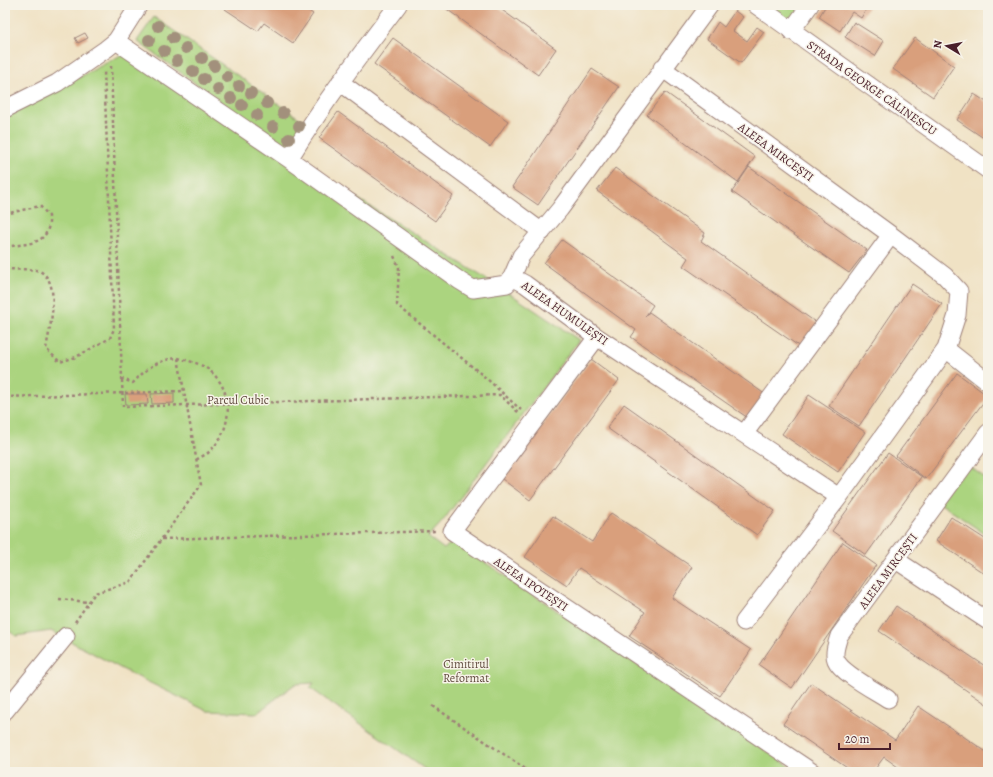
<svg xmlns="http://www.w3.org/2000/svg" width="993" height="777" viewBox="0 0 993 777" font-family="Alegreya,serif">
	<rect width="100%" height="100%" fill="#f7f3e8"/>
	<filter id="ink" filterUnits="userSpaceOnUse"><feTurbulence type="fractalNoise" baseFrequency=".025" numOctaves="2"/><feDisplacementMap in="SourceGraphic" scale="8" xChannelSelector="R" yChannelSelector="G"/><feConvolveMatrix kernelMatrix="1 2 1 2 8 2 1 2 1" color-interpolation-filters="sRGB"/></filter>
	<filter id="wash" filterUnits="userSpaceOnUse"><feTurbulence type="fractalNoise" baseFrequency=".012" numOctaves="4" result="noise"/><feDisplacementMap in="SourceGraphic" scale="16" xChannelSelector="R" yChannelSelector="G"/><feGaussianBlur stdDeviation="0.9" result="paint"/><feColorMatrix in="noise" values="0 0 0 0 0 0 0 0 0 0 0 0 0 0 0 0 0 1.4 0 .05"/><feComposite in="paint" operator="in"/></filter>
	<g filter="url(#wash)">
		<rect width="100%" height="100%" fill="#f0e2c4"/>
		<!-- green -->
		<path fill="#abd47f" stroke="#7a7a55" d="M767,5H804L791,23Z
			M154,17L306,123L289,151L137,41Z
			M125,53L515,297L579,340L442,522L428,537L444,549L453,541L798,772H429L310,688L314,683L295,684L257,713L207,711L122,669L51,631L16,636L5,628V117Z
			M966,464L988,480V536L938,502Z"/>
		<g id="blocks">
			<!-- building -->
			<path fill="#d99f7c" d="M228,5H300L313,14L293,43L264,23L258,31L225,9Z
				M441,5H495L556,49L538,75Z
				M826,5H869L861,18L852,12L840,31L819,17Z
				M735,11L743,17L733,31L747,41L757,27L764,32L741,63L707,39L718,22L724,27Z
				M854,22L884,41L875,56L845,37Z
				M85,33L88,38L78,43L75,38Z
				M393,38L508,121L490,147L374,64Z
				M915,38L954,66L933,97L893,69Z
				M592,69L619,87L538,205L512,187Z
				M665,92L755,157L738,182L647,115Z
				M974,94L988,103V141L957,120Z
				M338,112L453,196L435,221L319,138Z
				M749,167L867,250L849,273L732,192Z
				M615,168L705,233L701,241L818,324L800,347L683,266L688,258L597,191Z
				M562,240L653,305L645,317L649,312L766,395L748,418L631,337L636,330L544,263Z
				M912,284L942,304L859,426L829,406Z
				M591,359L619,380L530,500L502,479Z
				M957,373L988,396L926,479L896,456Z
				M174,393V403L152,404L151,394Z
				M125,394H147L148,404L126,405Z
				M809,395L865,432L838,472L782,434Z
				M624,404L775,511L757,535L607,428Z
				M888,453L922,477L866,555L832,531Z
				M611,513L692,567L672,598L751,650L720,696L629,636L645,612L579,568L567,585L525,557L553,516L592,542Z
				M951,517L988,541V576L936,541Z
				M843,542L876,565L792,688L759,665Z
				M896,606L988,668V705L879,631Z
				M811,683L895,740L918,706L988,753V772H905L884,757L873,772H853L783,724Z"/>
		</g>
	</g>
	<g filter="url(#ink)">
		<use href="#blocks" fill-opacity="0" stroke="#9d8078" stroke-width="1"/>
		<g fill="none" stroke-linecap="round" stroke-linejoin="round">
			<defs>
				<path id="minor" d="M710,5L560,209L521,256L512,277L525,284L597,337L839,497
					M756,5L988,170
					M791,31L810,5
					M116,41L289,159L460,281L473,289L507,284L512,277
					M662,68L891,235L945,276L959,291L957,315L946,349L839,497L744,622
					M340,82L542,232
					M5,109L57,83L106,49L116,41L139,5
					M289,159C322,105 360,55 398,5
					M597,337L452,531L812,772
					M946,349L988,382
					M744,434L891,235
					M896,560L988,621
					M888,699C876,691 841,673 836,660C833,653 837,643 839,636L988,433
					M5,711L66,636"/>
			</defs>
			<!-- minor casing -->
			<use href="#minor" stroke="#9d8078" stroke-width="19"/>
			<!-- path -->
			<path stroke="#9d8078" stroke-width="2.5" stroke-dasharray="3 3" stroke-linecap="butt" d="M5,214L40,206L49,216C51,246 28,243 5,247
				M394,256L399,267L397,305L486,378L521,410
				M5,268C15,271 26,268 36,270C64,277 49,330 46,349L60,362L76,357L110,338L114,329L104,70
				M178,358C189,361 200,363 209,370C235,391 233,430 209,452C206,455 200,457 196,460
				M122,380L123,407L500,395L519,413
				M5,397L184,391
				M162,539L437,531
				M59,599L88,602
				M75,622L95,593L130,582L201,485L178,358C157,360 147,368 133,383L122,379L111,66
				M433,706L530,772"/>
			<!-- minor -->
			<use href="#minor" stroke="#fff" stroke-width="17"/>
		</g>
		<!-- trees -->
		<g fill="#a2907b">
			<circle cx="158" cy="26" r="6"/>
			<circle cx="173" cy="38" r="6"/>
			<circle cx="149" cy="40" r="6"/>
			<circle cx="186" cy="48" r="6"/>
			<circle cx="164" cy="51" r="6"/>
			<circle cx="202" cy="58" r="6"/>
			<circle cx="177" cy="61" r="6"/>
			<circle cx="214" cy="66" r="6"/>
			<circle cx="193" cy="71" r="6"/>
			<circle cx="227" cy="77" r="6"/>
			<circle cx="204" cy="79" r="6"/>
			<circle cx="239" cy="86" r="6"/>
			<circle cx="218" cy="89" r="6"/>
			<circle cx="251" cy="93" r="6"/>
			<circle cx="231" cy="98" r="6"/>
			<circle cx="267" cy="103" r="6"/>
			<circle cx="242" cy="105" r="6"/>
			<circle cx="283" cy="113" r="6"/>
			<circle cx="257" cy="115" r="6"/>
			<circle cx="299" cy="126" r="6"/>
			<circle cx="273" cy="127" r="6"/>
			<circle cx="289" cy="139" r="6"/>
		</g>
	</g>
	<g text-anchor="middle" stroke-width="3" stroke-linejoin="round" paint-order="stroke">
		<!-- street labels -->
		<g font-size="12" fill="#4a1f2b" stroke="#f7f3e8">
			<text transform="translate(872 88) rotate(35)" y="4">STRADA GEORGE CĂLINESCU</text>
			<text transform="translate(776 152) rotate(36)" y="4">ALEEA MIRCEȘTI</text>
			<text transform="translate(565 313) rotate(35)" y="4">ALEEA HUMULEȘTI</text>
			<text transform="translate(888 571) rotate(-54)" y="4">ALEEA MIRCEȘTI</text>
			<text transform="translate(531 584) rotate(34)" y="4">ALEEA IPOTEȘTI</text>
		</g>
		<!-- park labels -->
		<g font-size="12" fill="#624c40" stroke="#f7f3e8">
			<text x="238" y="404">Parcul Cubic</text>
			<text x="466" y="668">Cimitirul<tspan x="466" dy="14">Reformat</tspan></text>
		</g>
	</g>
	<!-- margin -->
	<rect width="993" height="777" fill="none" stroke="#f7f3e8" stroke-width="20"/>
	<!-- north arrow -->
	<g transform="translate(947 46) rotate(280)" stroke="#f7f3e8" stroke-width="3" paint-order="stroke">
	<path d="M0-3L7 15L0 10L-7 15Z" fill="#4a1f2b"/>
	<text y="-6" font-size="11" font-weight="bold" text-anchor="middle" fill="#4a1f2b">N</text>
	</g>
	<!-- scale -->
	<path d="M839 743v6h51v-6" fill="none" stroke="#4a1f2b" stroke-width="2"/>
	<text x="845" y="743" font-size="12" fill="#4a1f2b" stroke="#f7f3e8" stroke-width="3" paint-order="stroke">20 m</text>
</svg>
